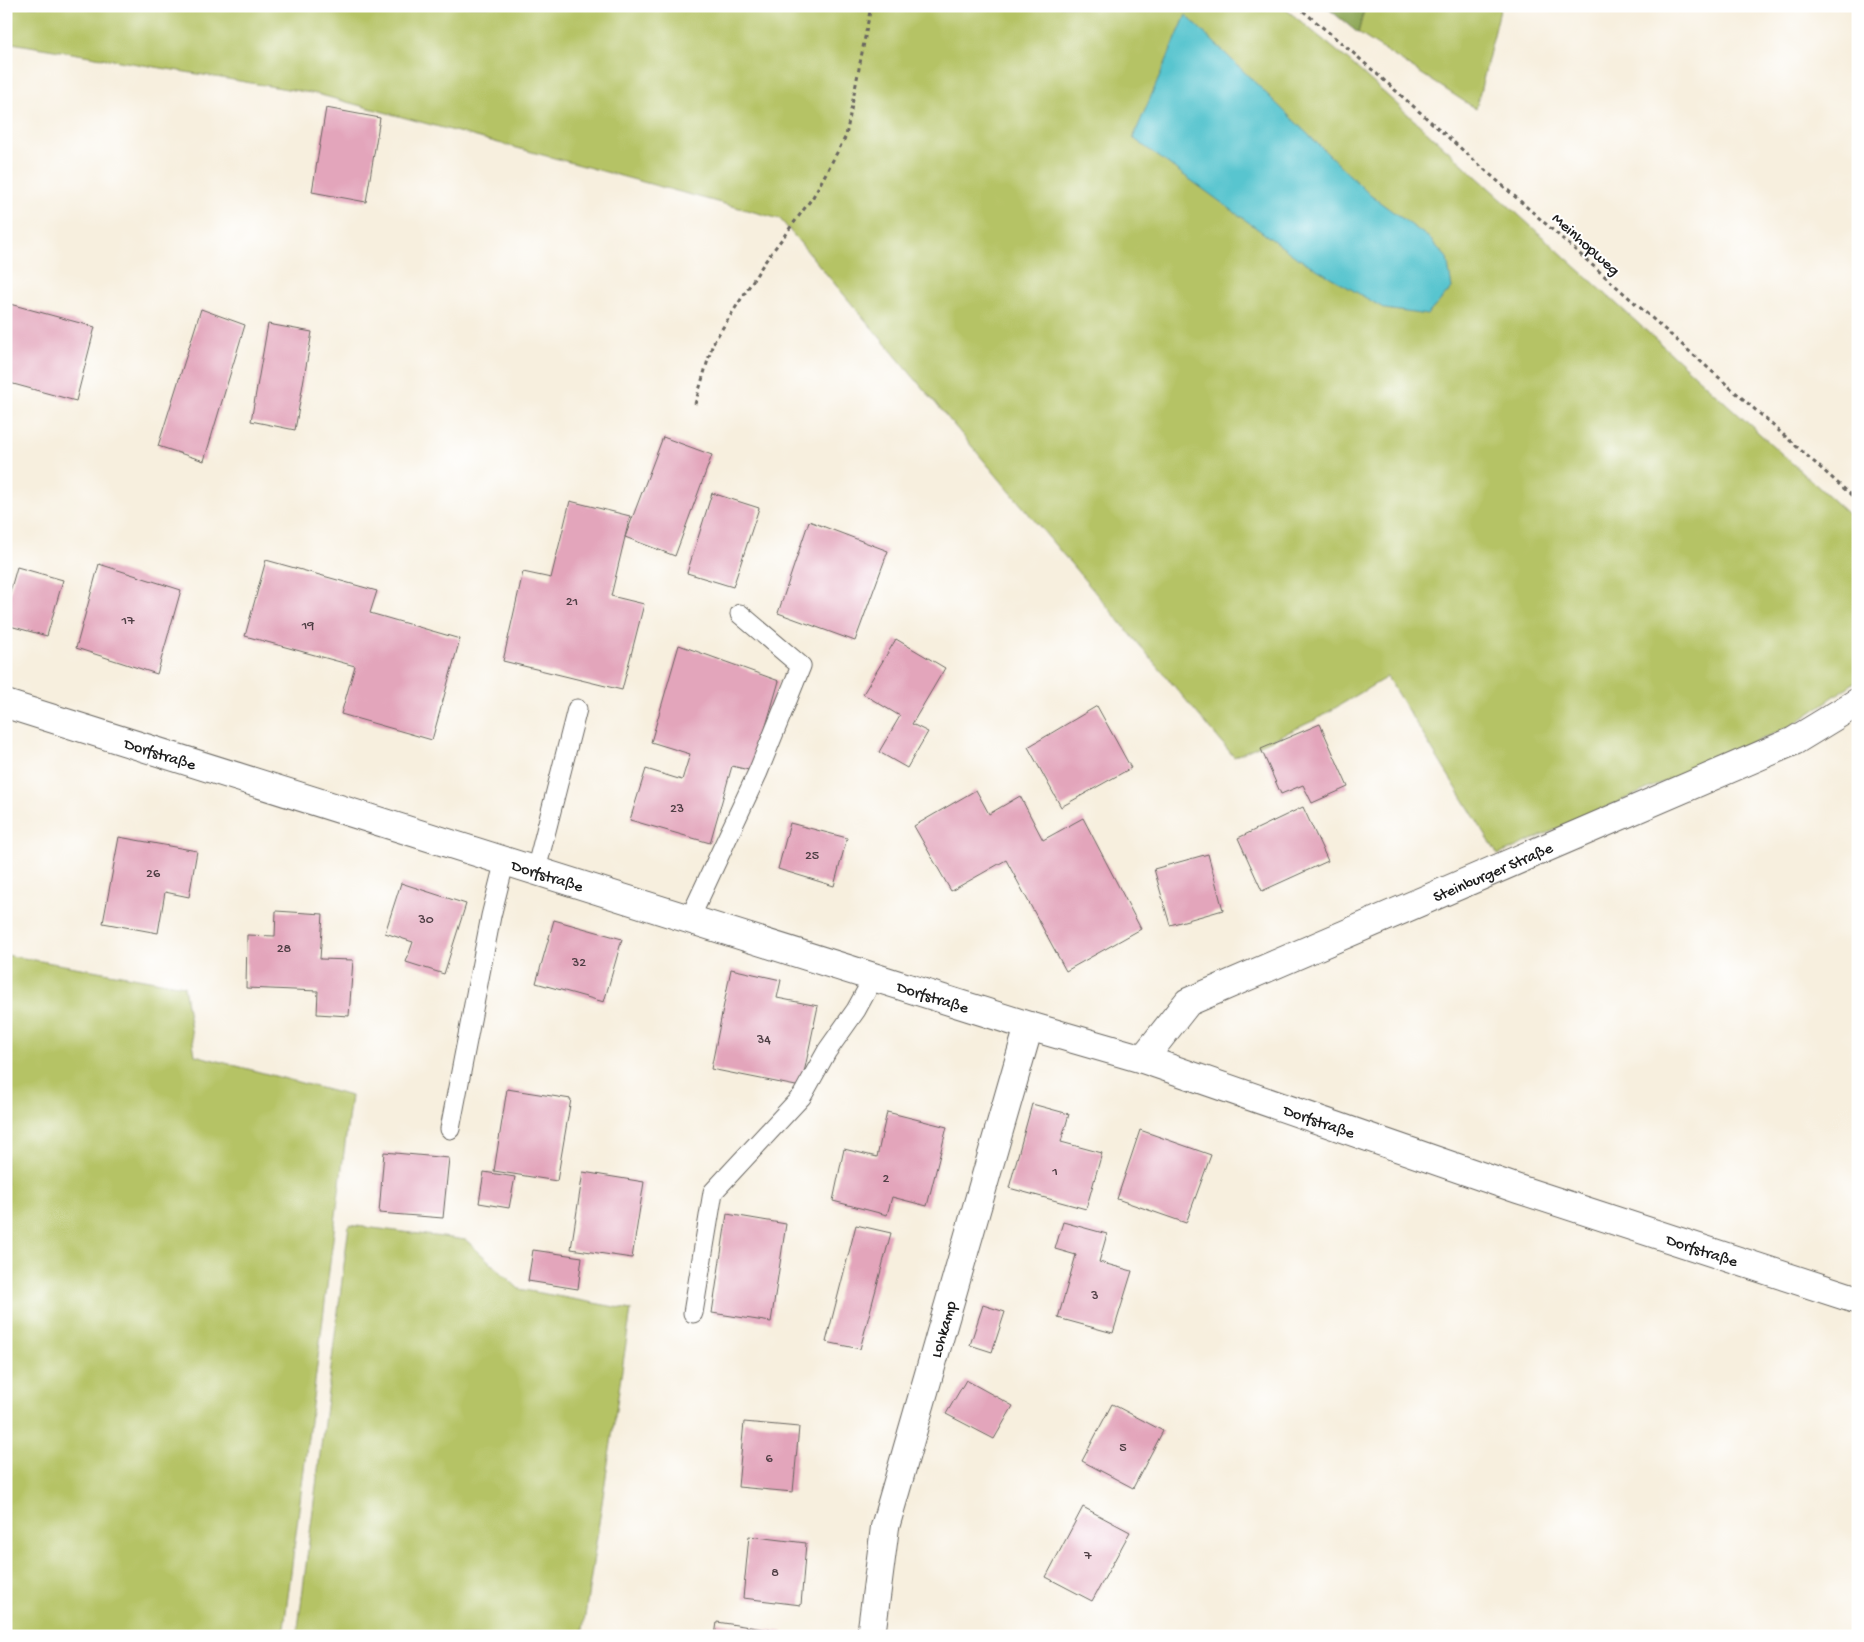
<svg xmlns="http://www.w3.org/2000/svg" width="1864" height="1642" viewBox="0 0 1864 1642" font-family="'Gochi Hand',sans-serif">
	<rect width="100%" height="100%" fill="#fff"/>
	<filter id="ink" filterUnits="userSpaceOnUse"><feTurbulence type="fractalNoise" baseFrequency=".02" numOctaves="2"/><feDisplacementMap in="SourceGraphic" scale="10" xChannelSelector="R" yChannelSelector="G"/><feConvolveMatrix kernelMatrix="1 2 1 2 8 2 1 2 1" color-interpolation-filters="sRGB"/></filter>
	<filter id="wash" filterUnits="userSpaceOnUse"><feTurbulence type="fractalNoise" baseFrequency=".0096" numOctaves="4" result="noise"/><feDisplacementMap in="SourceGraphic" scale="20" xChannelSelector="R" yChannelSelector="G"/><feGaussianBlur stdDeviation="1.12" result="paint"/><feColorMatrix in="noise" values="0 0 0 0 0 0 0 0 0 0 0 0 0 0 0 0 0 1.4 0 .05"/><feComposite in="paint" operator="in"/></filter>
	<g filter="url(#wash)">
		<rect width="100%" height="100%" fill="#f7efde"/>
		<!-- green -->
		<path fill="#b5c365" stroke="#687040" d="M6,6H1282L1348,60L1858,523V680L1791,726L1498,855L1387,677L1315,720L1234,757L780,219L317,94L6,42Z
			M1365,6H1501L1476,109L1358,33Z
			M6,955L184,986L195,1055L351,1096L283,1636H6Z
			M349,1225L466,1240L519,1289L631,1310L582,1636H297Z"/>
		<!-- forest -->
		<path fill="#90a95a" stroke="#56623b" d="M1325,6H1365L1358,33Z"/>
		<!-- water -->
		<path fill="#58c5cf" stroke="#3a7076" d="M1186,15L1370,195L1429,238L1447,258L1452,288L1427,315L1385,309L1296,257L1133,138Z"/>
		<g id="blocks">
			<!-- building -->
			<path fill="#e3a5bb" d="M326,108L380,118L366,202L312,192Z
				M6,303L95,327L76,401L6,382Z
				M201,309L245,325L204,461L158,446Z
				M268,324L312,332L295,430L251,421Z
				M663,437L712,455L675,556L625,537Z
				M712,493L759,508L733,587L687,573Z
				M570,501L630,516L611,596L644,604L622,690L503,661L523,572L551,578Z
				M809,521L888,551L855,641L778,613Z
				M266,560L377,591L370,613L460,639L432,740L341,714L355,666L245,636Z
				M99,564L181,590L157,674L76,648Z
				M17,567L63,580L47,636L6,625V606Z
				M896,639L945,668L912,724L928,732L907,768L879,752L900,716L863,694Z
				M679,645L779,681L753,771L732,766L710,843L630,820L646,769L682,780L690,754L651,742Z
				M1097,706L1131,768L1061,807L1028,747Z
				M1320,724L1348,787L1312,803L1303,785L1281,794L1261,749Z
				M976,790L989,814L1020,796L1043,840L1083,818L1141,929L1066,971L1006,860L951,891L914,826Z
				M1303,807L1328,861L1262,891L1238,838Z
				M790,823L847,838L834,886L778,869Z
				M119,837L197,851L189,897L165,892L158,933L103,923Z
				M1208,854L1223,910L1170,925L1154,869Z
				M401,883L466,904L444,974L406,962L413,942L385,933Z
				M276,911L323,914L320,959L353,960L349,1016L317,1014L318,991L246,988L247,935L275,936Z
				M554,920L622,939L604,1002L536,983Z
				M731,969L781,980L777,998L818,1006L801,1087L711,1069Z
				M507,1089L571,1099L557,1181L494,1171Z
				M1032,1104L1069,1114L1061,1142L1102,1153L1086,1209L1009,1188Z
				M887,1112L947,1127L927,1206L892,1197L887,1215L833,1201L844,1149L877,1157Z
				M1140,1130L1211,1155L1186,1223L1117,1199Z
				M384,1152L449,1158L443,1218L379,1213Z
				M484,1172L515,1177L509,1208L479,1203Z
				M583,1172L644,1182L632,1258L571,1249Z
				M727,1214L786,1224L771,1322L712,1313Z
				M1063,1222L1107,1234L1099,1262L1132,1271L1113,1333L1058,1318L1076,1255L1055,1249Z
				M856,1225L891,1233L860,1349L826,1342Z
				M533,1250L582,1257L578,1289L528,1281Z
				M983,1305L1005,1312L992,1352L970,1345Z
				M966,1380L1013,1406L994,1439L946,1414Z
				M1112,1404L1163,1431L1133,1488L1082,1461Z
				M744,1422L799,1427L793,1492L738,1487Z
				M1083,1507L1130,1532L1092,1601L1046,1577Z
				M749,1536L806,1543L801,1605L743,1598Z
				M717,1622L783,1632L782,1636H715Z"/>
		</g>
	</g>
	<g filter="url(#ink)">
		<use href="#blocks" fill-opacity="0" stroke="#696660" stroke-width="1"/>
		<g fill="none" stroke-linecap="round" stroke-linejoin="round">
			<defs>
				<path id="lane" d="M536,870L577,709
					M690,918L758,772L801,666L740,614
					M450,1129L491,916L505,860
					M693,1313L713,1192L802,1096L827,1051L856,1010L874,977"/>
				<g id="street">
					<path id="s1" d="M1143,1059L1188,1002L1794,741L1858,702"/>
					<path id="s2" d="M871,1636L885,1527L1029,1026"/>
				</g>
				<g id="secondary">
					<path id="s3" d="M6,704L1029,1026L1143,1059L1518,1189L1858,1300"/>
				</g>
			</defs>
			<!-- lane casing -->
			<use href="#lane" stroke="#696660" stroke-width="21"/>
			<!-- street casing -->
			<use href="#street" stroke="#696660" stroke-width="30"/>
			<!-- secondary casing -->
			<use href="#secondary" stroke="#696660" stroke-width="30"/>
			<!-- path -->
			<path stroke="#696660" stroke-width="3" stroke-dasharray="4 4" stroke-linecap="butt" d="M1297,6L1351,51L1858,501
				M695,404L713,343L764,263L813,197L846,136L871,6"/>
			<!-- lane -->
			<use href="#lane" stroke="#fff" stroke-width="19"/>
			<!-- street -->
			<use href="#street" stroke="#fff" stroke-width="28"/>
			<!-- secondary -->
			<use href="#secondary" stroke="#fff" stroke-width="28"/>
		</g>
	</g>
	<g text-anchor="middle" stroke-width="4" stroke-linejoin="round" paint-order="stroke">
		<!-- number labels -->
		<g font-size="14" fill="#4e3e44">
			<text x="572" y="605">21</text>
			<text x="128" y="624">17</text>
			<text x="308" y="629">19</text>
			<text x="677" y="812">23</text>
			<text x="812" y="859">25</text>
			<text x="153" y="877">26</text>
			<text x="426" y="923">30</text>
			<text x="284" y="952">28</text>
			<text x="579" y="966">32</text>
			<text x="764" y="1043">34</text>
			<text x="1055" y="1175">1</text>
			<text x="886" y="1182">2</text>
			<text x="1095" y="1299">3</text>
			<text x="1123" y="1451">5</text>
			<text x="769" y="1462">6</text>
			<text x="1088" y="1559">7</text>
			<text x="775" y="1576">8</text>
		</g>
		<!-- street labels -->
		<g font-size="16" fill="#1c1c1c" stroke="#fff">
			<text transform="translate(1587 243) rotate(42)" y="6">Meinhopweg</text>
			<text dy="6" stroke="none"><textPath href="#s3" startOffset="162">Dorfstraße</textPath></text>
			<text dy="6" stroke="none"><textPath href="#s1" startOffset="404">Steinburger Straße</textPath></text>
			<text dy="6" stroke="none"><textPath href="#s3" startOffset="568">Dorfstraße</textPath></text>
			<text dy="6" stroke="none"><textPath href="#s3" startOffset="972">Dorfstraße</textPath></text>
			<text dy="6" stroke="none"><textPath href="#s3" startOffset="1378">Dorfstraße</textPath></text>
			<text dy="6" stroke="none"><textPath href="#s3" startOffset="1782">Dorfstraße</textPath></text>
			<text dy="6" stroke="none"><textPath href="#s2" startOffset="316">Lohkamp</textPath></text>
		</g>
	</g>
	<!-- margin -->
	<rect width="1864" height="1642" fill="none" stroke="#fff" stroke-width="25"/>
</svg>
